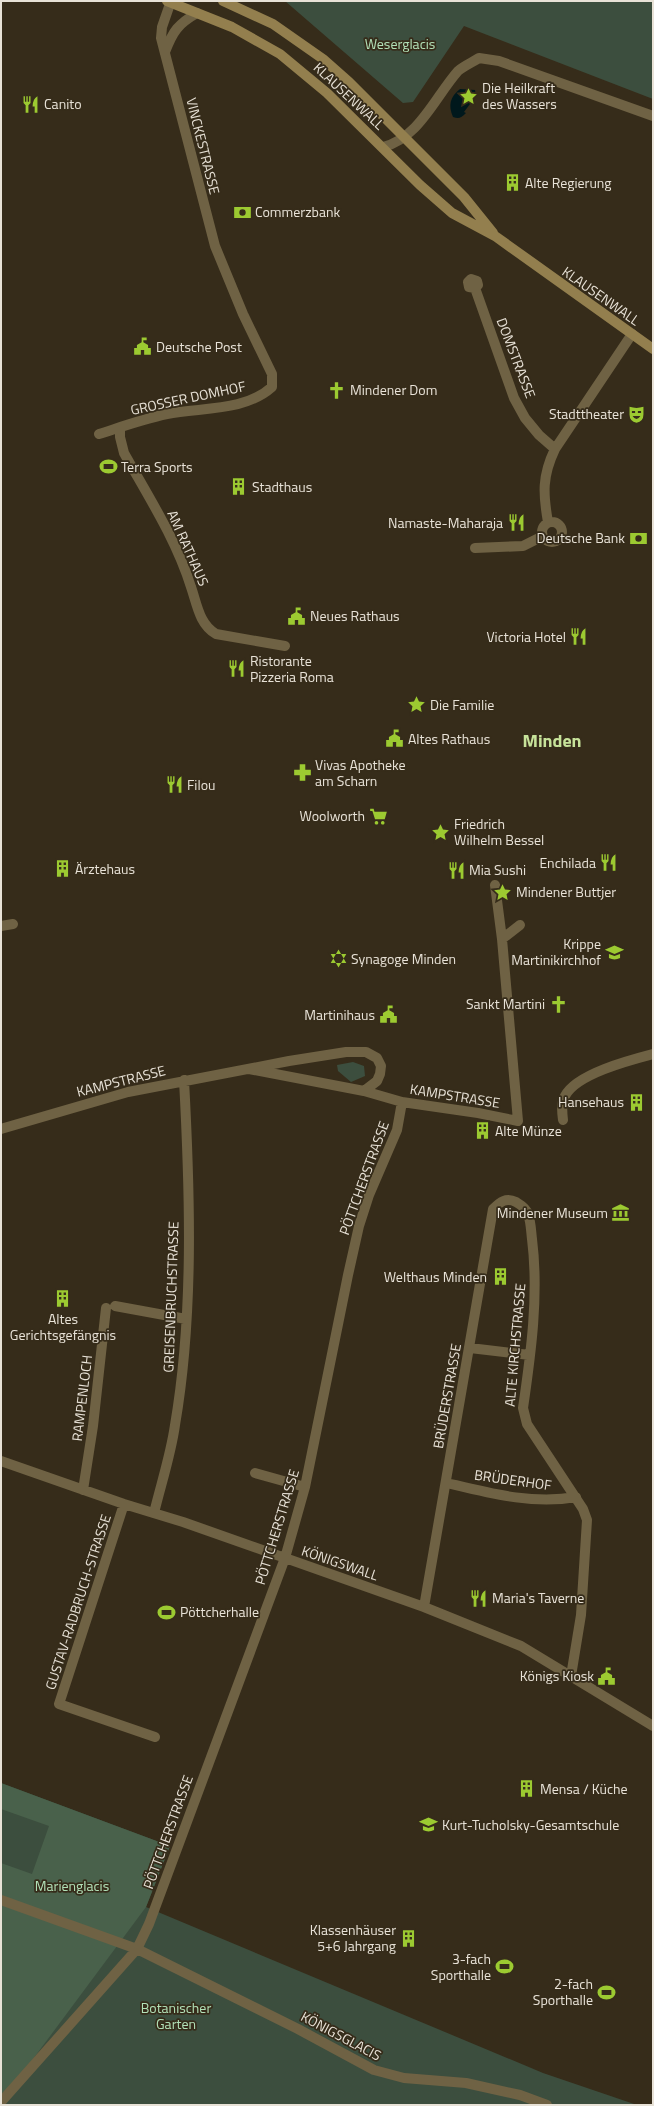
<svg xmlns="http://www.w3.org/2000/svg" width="654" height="2106" viewBox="0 0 654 2106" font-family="'Titillium Web',sans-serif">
	<rect width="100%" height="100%" fill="#362c1a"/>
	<!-- green -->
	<path fill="#3c4e3e" d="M285,1H653V99L464,26L413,102L403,103Z
		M353,1062L364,1066L365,1076L351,1082L338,1071L337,1065Z
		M1,1783L170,1846L146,1907L543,2073L637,2105H1Z"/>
	<!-- forest -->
	<path fill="#49614b" d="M1,1783L170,1846L146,1907L1,2102V1863L32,1874L49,1826L1,1809Z"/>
	<!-- water -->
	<path fill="#00181c" d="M460,89L475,90L476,96L464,112L466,113C461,118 459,119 453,117C448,105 450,97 460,89Z"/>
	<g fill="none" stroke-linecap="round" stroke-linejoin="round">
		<!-- street -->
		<path stroke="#6f6244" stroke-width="10" d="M165,52C173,31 178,24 197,13
			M383,147C419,138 435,97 458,71C464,66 473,62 479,58L499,61L653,116
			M475,288L469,287L468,282L471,279L477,281L478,285L475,288L514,398L525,418L539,435L555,449
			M120,428V437L124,453C148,496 176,539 191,587C197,604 199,624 216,634L285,646
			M99,434C121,427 143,419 167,414C201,407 244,412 272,387V374L243,314L215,246L161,38L162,27L171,1
			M548,522C543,494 542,476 555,449L632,334
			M542 532a10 10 0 1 1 20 0a10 10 0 1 1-20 0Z
			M475,548L523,546L543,536
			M1,926L13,924
			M502,939L520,925
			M249,1069L364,1091L402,1102L478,1113L518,1121L502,939L495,885
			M563,1120C562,1112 561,1103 565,1096C576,1074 630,1060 653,1054
			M1,1129L128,1092L289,1061L346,1052H366L377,1058L381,1066L380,1074L377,1081L364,1091
			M115,1306L186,1319
			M470,1348L530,1355
			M1,1461L124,1504L183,1522L424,1607L521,1646L653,1726
			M255,1473L305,1487
			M447,1483C489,1493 533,1505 576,1497
			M83,1490L93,1426L106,1308
			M124,1504L59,1704L155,1737
			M154,1513C161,1484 171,1454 175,1425C194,1314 190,1192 184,1080
			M424,1607L493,1209C500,1202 506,1197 516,1202C521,1205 527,1209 528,1214C531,1222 531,1231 532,1239C539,1295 531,1353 523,1408L527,1424L583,1509L587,1520L581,1615L571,1676
			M1,1900L137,1949L298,2029L374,2070L404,2078L466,2083L520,2095L547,2105
			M1,2102L137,1949L149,1924L285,1558L305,1487L348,1275L359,1226L369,1195L397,1130L402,1102"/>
		<!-- secondary -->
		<path stroke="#937f4e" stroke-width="10" d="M167,1L232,27L280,54L327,93L420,185L452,213L495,236L653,349
			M223,1L273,24L323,59L349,82L464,197L493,233"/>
	</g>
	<!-- icons -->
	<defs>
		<symbol id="sight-bare" viewBox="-9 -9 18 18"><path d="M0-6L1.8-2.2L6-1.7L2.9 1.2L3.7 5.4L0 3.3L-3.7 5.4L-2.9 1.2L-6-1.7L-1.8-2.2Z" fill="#9cca31" stroke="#362c1a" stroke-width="2.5" paint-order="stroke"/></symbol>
		<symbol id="restaurant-bare" viewBox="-9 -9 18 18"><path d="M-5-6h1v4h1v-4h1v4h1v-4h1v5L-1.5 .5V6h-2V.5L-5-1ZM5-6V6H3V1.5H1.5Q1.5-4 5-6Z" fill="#9cca31" stroke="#362c1a" stroke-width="2.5" paint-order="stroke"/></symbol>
		<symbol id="building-bare" viewBox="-9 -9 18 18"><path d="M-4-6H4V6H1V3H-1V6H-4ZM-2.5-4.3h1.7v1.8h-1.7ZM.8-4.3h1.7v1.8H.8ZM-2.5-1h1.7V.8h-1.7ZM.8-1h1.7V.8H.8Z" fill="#9cca31" stroke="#362c1a" stroke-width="2.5" paint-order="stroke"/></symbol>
		<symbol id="bank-bare" viewBox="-9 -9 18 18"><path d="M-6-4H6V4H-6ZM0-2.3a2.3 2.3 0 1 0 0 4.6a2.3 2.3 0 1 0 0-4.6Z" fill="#9cca31" stroke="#362c1a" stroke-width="2.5" paint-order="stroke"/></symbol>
		<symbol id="civic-bare" viewBox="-9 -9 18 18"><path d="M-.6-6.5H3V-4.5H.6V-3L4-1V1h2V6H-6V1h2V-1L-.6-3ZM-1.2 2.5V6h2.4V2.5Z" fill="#9cca31" stroke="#362c1a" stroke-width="2.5" paint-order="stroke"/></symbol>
		<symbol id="church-bare" viewBox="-9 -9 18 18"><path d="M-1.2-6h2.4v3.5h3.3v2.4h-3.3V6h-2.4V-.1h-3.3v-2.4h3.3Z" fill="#9cca31" stroke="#362c1a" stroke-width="2.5" paint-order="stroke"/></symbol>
		<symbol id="theatre-bare" viewBox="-9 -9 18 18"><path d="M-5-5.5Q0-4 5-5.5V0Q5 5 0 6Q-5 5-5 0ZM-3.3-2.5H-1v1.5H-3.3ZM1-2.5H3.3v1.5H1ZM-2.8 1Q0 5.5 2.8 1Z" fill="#9cca31" stroke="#362c1a" stroke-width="2.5" paint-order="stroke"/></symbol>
		<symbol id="stadium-bare" viewBox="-9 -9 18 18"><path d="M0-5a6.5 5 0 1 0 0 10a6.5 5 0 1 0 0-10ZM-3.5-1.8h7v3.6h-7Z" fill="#9cca31" stroke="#362c1a" stroke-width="2.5" paint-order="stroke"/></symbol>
		<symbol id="pharmacy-bare" viewBox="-9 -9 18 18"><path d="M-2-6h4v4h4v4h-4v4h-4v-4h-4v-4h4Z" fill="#9cca31" stroke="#362c1a" stroke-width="2.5" paint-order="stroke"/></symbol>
		<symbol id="supermarket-bare" viewBox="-9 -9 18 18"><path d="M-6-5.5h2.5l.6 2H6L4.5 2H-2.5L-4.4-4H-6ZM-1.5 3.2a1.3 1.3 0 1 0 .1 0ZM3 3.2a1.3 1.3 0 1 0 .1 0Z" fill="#9cca31" stroke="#362c1a" stroke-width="2.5" paint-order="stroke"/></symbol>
		<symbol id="school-bare" viewBox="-9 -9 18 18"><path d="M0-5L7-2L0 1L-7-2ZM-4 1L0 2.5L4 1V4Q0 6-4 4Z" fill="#9cca31" stroke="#362c1a" stroke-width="2.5" paint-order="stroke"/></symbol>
		<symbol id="synagogue-bare" viewBox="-9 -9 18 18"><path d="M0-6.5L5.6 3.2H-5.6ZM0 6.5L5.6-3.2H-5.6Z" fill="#9cca31" stroke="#362c1a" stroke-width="2.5" paint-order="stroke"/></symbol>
		<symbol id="museum-bare" viewBox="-9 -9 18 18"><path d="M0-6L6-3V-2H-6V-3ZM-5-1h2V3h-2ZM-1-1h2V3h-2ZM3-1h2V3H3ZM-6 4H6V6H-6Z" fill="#9cca31" stroke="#362c1a" stroke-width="2.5" paint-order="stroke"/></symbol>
	</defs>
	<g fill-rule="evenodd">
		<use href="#sight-bare" x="456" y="84" width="25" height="25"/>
		<use href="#restaurant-bare" x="18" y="92" width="25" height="25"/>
		<use href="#building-bare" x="500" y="170" width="25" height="25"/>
		<use href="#bank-bare" x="230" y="200" width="25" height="25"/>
		<use href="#civic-bare" x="130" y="334" width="25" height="25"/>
		<use href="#church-bare" x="324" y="378" width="25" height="25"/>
		<use href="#theatre-bare" x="624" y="402" width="25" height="25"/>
		<use href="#stadium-bare" x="96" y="454" width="25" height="25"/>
		<use href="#building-bare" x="226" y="474" width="25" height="25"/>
		<use href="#restaurant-bare" x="504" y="510" width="25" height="25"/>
		<use href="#bank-bare" x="626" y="526" width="25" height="25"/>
		<use href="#civic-bare" x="284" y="604" width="25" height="25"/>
		<use href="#restaurant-bare" x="566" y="624" width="25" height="25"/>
		<use href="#restaurant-bare" x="224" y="656" width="25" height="25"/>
		<use href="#sight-bare" x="404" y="692" width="25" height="25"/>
		<use href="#civic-bare" x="382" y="726" width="25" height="25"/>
		<use href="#pharmacy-bare" x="290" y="760" width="25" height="25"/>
		<use href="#restaurant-bare" x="162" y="772" width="25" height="25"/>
		<use href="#supermarket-bare" x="366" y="804" width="25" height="25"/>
		<use href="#sight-bare" x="428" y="820" width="25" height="25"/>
		<use href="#restaurant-bare" x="596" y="850" width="25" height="25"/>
		<use href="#building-bare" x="50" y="856" width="25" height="25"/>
		<use href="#restaurant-bare" x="444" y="858" width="25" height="25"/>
		<use href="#sight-bare" x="490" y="880" width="25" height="25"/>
		<use href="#school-bare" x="602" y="940" width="25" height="25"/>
		<use href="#synagogue-bare" x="326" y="946" width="25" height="25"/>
		<use href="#church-bare" x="546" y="992" width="25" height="25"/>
		<use href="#civic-bare" x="376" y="1002" width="25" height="25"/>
		<use href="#building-bare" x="624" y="1090" width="25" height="25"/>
		<use href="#building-bare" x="470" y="1118" width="25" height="25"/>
		<use href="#museum-bare" x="608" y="1200" width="25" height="25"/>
		<use href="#building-bare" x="488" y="1264" width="25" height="25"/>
		<use href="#building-bare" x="50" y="1286" width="25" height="25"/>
		<use href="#restaurant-bare" x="466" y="1586" width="25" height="25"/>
		<use href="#stadium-bare" x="154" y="1600" width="25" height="25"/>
		<use href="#civic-bare" x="594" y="1664" width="25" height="25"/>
		<use href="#building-bare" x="514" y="1776" width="25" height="25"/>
		<use href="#school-bare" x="416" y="1812" width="25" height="25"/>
		<use href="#building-bare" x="396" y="1926" width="25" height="25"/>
		<use href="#stadium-bare" x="492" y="1954" width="25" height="25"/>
		<use href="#stadium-bare" x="594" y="1980" width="25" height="25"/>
	</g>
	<g text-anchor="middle" stroke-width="3.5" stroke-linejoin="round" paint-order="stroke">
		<!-- park labels -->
		<g font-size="14" fill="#b2e1b8" stroke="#362c1a">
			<text x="400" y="49">Weserglacis</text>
			<text x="72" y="1891">Marienglacis</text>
			<text x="176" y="2013">Botanischer<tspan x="176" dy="16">Garten</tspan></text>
		</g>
		<!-- poi labels -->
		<g font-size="14" fill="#e8e2d7" stroke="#362c1a" text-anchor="start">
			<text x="482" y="93">Die Heilkraft<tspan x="482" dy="16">des Wassers</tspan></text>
			<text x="44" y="109">Canito</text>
			<text x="525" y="188">Alte Regierung</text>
			<text x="255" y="217">Commerzbank</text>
			<text x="156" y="352">Deutsche Post</text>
			<text x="350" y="395">Mindener Dom</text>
			<text x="624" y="419" text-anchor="end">Stadttheater</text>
			<text x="121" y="472">Terra Sports</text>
			<text x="252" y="492">Stadthaus</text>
			<text x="503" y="528" text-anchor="end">Namaste-Maharaja</text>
			<text x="625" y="543" text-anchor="end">Deutsche Bank</text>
			<text x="310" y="621">Neues Rathaus</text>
			<text x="566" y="642" text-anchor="end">Victoria Hotel</text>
			<text x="250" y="666">Ristorante<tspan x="250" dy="16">Pizzeria Roma</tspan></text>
			<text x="430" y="710">Die Familie</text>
			<text x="408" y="744">Altes Rathaus</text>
			<text x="315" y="770">Vivas Apotheke<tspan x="315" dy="16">am Scharn</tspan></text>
			<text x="187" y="790">Filou</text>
			<text x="365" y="821" text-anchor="end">Woolworth</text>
			<text x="454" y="829">Friedrich<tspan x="454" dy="16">Wilhelm Bessel</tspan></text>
			<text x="596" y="868" text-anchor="end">Enchilada</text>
			<text x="75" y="874">Ärztehaus</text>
			<text x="469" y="875">Mia Sushi</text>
			<text x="516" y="897">Mindener Buttjer</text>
			<text x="601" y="949" text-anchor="end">Krippe<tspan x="601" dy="16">Martinikirchhof</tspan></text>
			<text x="351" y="964">Synagoge Minden</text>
			<text x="545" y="1009" text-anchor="end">Sankt Martini</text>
			<text x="375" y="1020" text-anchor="end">Martinihaus</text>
			<text x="624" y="1107" text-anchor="end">Hansehaus</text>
			<text x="495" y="1136">Alte Münze</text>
			<text x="608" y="1218" text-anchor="end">Mindener Museum</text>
			<text x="487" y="1282" text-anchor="end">Welthaus Minden</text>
			<text x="63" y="1324" text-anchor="middle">Altes<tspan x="63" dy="16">Gerichtsgefängnis</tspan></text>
			<text x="492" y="1603">Maria's Taverne</text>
			<text x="180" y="1617">Pöttcherhalle</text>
			<text x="594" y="1681" text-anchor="end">Königs Kiosk</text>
			<text x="540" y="1794">Mensa / Küche</text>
			<text x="442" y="1830">Kurt-Tucholsky-Gesamtschule</text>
			<text x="396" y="1935" text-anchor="end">Klassenhäuser<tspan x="396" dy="16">5+6 Jahrgang</tspan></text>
			<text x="491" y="1964" text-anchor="end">3-fach<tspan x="491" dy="16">Sporthalle</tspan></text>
			<text x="593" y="1989" text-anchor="end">2-fach<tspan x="593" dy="16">Sporthalle</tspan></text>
		</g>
		<!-- street labels -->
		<g font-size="14" fill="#e8e2d7" stroke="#362c1a">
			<text transform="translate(349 96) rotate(43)" y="5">KLAUSENWALL</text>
			<text transform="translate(203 146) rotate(76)" y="5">VINCKESTRASSE</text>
			<text transform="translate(601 296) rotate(35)" y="5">KLAUSENWALL</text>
			<text transform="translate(516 358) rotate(69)" y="5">DOMSTRASSE</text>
			<text transform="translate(188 398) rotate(-12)" y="5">GROSSER DOMHOF</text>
			<text transform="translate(188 548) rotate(66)" y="5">AM RATHAUS</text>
			<text transform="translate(121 1081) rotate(-14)" y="5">KAMPSTRASSE</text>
			<text transform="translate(455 1096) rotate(9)" y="5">KAMPSTRASSE</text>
			<text transform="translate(364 1178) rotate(-70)" y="5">PÖTTCHERSTRASSE</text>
			<text transform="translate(171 1297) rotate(-88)" y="5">GREISENBRUCHSTRASSE</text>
			<text transform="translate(515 1345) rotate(-85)" y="5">ALTE KIRCHSTRASSE</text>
			<text transform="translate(447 1396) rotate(-80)" y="5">BRÜDERSTRASSE</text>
			<text transform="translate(82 1398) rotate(-83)" y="5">RAMPENLOCH</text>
			<text transform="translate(513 1480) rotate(8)" y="5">BRÜDERHOF</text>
			<text transform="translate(277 1527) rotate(-73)" y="5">PÖTTCHERSTRASSE</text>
			<text transform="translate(340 1563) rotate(19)" y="5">KÖNIGSWALL</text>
			<text transform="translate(78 1602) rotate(-72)" y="5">GUSTAV-RADBRUCH-STRASSE</text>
			<text transform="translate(168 1832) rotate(-70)" y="5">PÖTTCHERSTRASSE</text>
			<text transform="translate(341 2036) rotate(28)" y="5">KÖNIGSGLACIS</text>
		</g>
		<!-- district labels -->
		<g font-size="18" font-weight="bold" fill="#c7e39a" stroke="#362c1a">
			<text x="552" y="747">Minden</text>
		</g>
	</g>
	<!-- border -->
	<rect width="654" height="2106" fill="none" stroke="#e8e2d7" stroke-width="4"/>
</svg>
